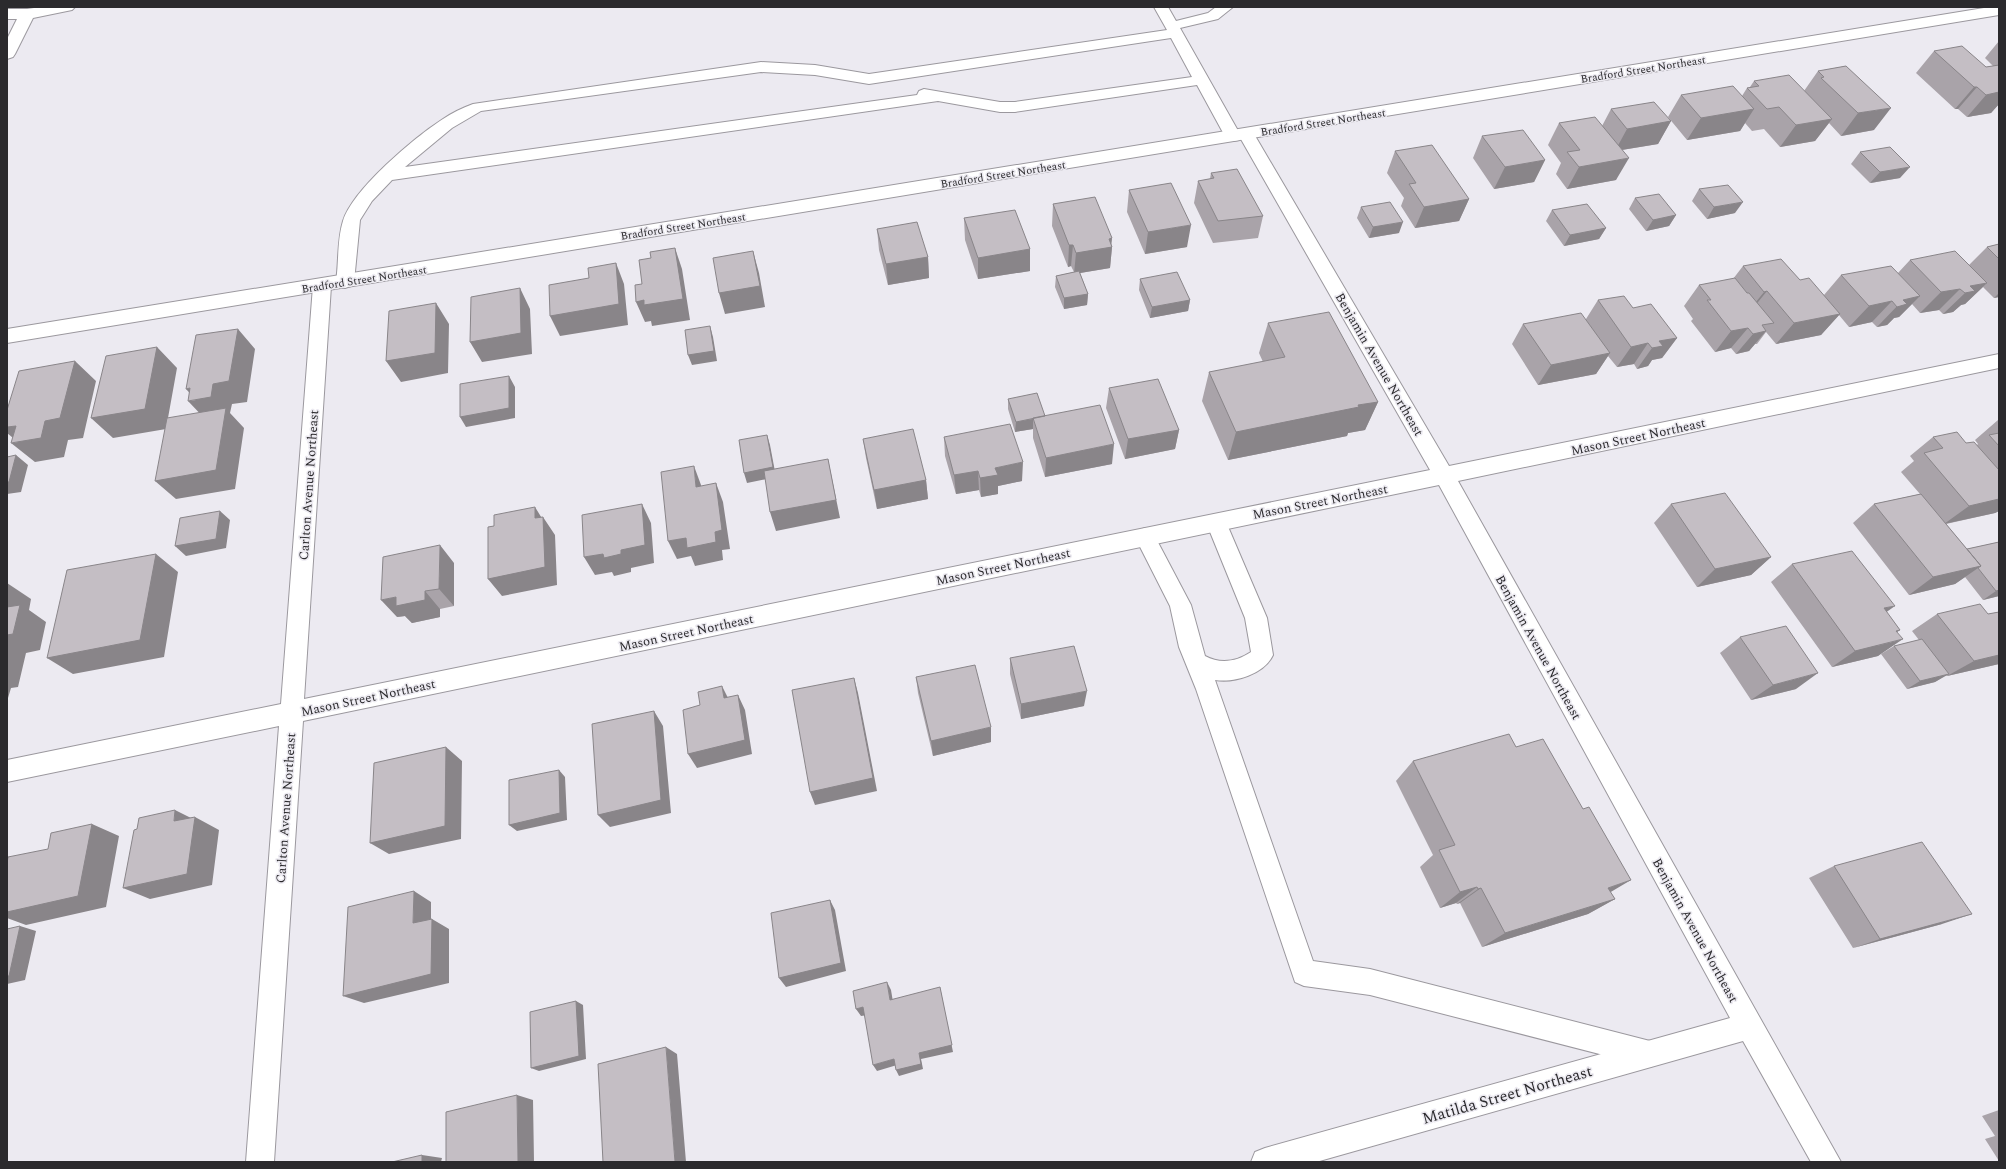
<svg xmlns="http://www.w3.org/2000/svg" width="2006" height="1169" viewBox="0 0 2006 1169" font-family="Spectral,serif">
	<rect width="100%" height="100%" fill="#eceaf1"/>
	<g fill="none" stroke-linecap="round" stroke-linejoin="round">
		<defs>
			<path id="service" d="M1154,7H1168L1176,21L1208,13L1216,7H1233L1218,19L1180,28L1241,136L1239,140L1233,141L1227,140L1197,85L1015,112H1000L938,101L392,180L372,201L360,220L354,282L351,286L345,288L339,286L336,282C339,262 337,240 343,221C353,189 415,137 443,119C452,113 462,108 473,104L761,62L815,65L869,74L1167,30ZM1171,38L1192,77L1015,102H1000L924,89L919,91L917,95L405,167L452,128L481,111L761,72L815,75L869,84Z
				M1216,514L1223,516L1226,522L1267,618L1273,655C1264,674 1235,683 1215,680L1313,961L1370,969L1650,1041L1659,1045L1663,1054L1659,1063L1650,1067L1370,995L1304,986L1295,982L1196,689L1179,647L1170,606L1135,537L1138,531L1145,528L1152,531L1191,605L1205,656C1220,664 1236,662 1251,652L1245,618L1206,522L1209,516Z"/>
			<path id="minor" d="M41,7H75L72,10L33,18L15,54L13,57L7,59V39L17,19H7V9H27Z
				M1246,129L1252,130L1254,134L1449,466L1999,354V368L1458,481L1841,1162H1811L1743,1041L1316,1162H1251L1255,1152L1265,1148L1730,1018L1439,485L303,721L274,1162H246L279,726L7,782V760L281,704L313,286L315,281L322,279L329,281L331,286L304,699L1430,470L1238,134L1240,130Z"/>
			<path id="tertiary" d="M1990,7H1999V15L7,343V329Z"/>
		</defs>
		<!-- service casing -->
		<use href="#service" stroke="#9b989e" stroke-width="2"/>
		<!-- minor casing -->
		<use href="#minor" stroke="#9b989e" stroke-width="2"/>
		<!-- tertiary casing -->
		<use href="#tertiary" stroke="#9b989e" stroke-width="2"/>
		<!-- service -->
		<use href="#service" fill="#fff" fill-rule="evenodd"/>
		<!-- minor -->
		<use href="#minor" fill="#fff" fill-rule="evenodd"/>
		<!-- tertiary -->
		<use href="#tertiary" fill="#fff" fill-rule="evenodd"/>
	</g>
	<!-- wall -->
	<path fill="#a9a3a9" d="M1999,41V104L1991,113L1967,117L1958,109H1955L1916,73L1934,51L1986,67L1993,66L1985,58Z
		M1846,66L1874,130L1841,136L1829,123L1815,141L1780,147L1764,129L1752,131L1745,123L1740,131L1687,140L1668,117L1681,95L1742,96L1747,88L1750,87L1754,81L1804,91L1818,71Z
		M1611,109L1671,121L1658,144L1622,150L1616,180L1567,189L1556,174L1561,163L1548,145L1559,123L1602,126Z
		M1482,136L1545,160L1534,182L1494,189L1473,158Z
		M1395,151L1469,199L1459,221L1415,228L1401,206L1404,198L1387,173Z
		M1860,152L1900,178L1870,183L1851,164Z
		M1211,173L1263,216L1258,238L1213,243L1194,203L1198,181L1210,179Z
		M1699,189L1735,213L1707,219L1692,201Z
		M1129,190L1187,247L1145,254L1127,212Z
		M1635,198L1676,215L1669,226L1646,231L1629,209Z
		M1053,204L1112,238L1111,244L1112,247L1110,268L1080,273L1088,294L1087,305L1064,309L1055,287L1056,276L1074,272L1071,266L1068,267L1052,226Z
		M1361,207L1399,233L1369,238L1357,218Z
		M1552,210L1606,228L1599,239L1564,246L1546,221Z
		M964,218L1030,249V271L978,279L965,240Z
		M877,229L928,257L929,278L888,285L879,250Z
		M1999,244V297L1994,298L1983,287L1965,304L1961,305L1953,312L1943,314L1939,310L1920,313L1912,304L1899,317L1894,318L1887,325L1877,327L1872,322L1849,327L1839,315L1821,335L1776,344L1766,332L1757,344H1755L1749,351L1736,354L1731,348L1715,352L1691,321L1693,319L1684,306L1699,285L1733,279L1743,266L1800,280L1824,295L1841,275L1898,273L1910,260L1969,265L1987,247Z
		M1140,279L1190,300L1188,311L1150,318L1139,290Z
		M1598,300L1633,308L1677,338L1662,358L1652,360L1648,366L1637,369L1634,364L1617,367L1608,356L1596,374L1538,385L1512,344L1523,324L1586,319Z
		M1268,323L1378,402L1365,430L1348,433L1347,436L1228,460L1202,401L1209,372L1263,362L1259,353Z
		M1109,388L1179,430L1175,449L1125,459L1106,408Z
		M1008,399L1045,416L1112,464L1045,477L1033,438V429L1015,432L1008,409Z
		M1998,420H1999V511L1995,513L1946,524L1967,549L1999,542V596L1983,600L1965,577L1955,584L1909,595L1853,523L1874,504L1920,494L1901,472L1914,461L1910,456L1933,437L1977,445L1978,444L1975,440Z
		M944,437L1022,481L998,486V494L981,497L979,490L956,494L945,456Z
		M863,439L926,480L928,499L877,509L866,458Z
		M1671,504L1771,557L1751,575L1697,587L1654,523Z
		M454,563V606L440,609V617L412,623L405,616L397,617Z
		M1792,564L1886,612L1900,630L1897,632L1878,656L1832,667L1771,582Z
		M1999,612V664L1947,676L1946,675L1935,682L1907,689L1881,654L1894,646L1919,640L1912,631L1937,614H1988Z
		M1740,637L1796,689L1751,700L1720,653Z
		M1010,658L1084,706L1021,719L1010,674Z
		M916,677L991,742L933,756L918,693Z
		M1516,747L1615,899L1588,914L1482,947L1460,903L1457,904L1456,903L1440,908L1420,867L1433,855L1396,781L1413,761Z
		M1834,866L1942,924L1853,948L1809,878Z
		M1999,1110V1161L1985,1139L1995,1136L1982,1116Z"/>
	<!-- shaded-wall -->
	<path fill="#898589" d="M1974,87H1977L1958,109H1955Z
		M1999,87V104L1991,113L1967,117L1986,95Z
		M1891,108L1874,130L1841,136L1858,113Z
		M1754,109L1740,131L1687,140L1701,118Z
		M1832,119L1815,141L1780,147L1796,125Z
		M1671,121L1658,144L1615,151L1627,129Z
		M1629,158L1616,180L1567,189L1579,167Z
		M1545,160L1534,182L1494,189L1505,167Z
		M1910,167L1900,178L1870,183L1880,172Z
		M1469,199L1459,221L1415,228L1424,207Z
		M1743,202L1735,213L1707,219L1714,207Z
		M1676,215L1669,226L1646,231L1653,220Z
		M1403,222L1399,233L1369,238L1373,227Z
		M1191,225L1187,247L1145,254L1148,232Z
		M1606,228L1599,239L1564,246L1570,235Z
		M1112,238L1111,247H1112L1110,268L1074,274L1076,253L1109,239Z
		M1069,245H1073L1071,266L1068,267Z
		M675,248L682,269L690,320L652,326L651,321L645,322L636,302Z
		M1030,249V271L978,279V258Z
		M753,251L759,273L765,307L725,314L719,293Z
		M928,257L929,278L888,285L886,264Z
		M616,263L624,284L628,325L560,336L550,316Z
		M1987,283L1965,304L1961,305L1953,312L1943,314L1965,293L1970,286Z
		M520,288L530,309L532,354L482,362L470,342Z
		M1960,289L1939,310L1920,313L1941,292Z
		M1767,291L1750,312L1747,313L1764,292Z
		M1999,293V297L1994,298Z
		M1088,294L1087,305L1064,309V298Z
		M1920,296L1899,317L1894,318L1887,325L1877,327L1903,300Z
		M1190,300L1188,311L1150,318L1152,307Z
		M1892,301L1872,322L1849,327L1869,306Z
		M436,303L449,324L448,373L401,382L386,361Z
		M1840,314L1821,335L1776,344L1794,323Z
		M710,326L713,337L717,361L692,365L688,355Z
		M1748,328L1731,348L1715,352L1731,331Z
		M238,329L255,349L247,402L232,404L230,413L244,428L235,489L176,499L155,481L207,421L188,401L196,400L186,389L213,384Z
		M1766,331L1749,351L1736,354L1753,334Z
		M1677,338L1662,358L1652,360L1648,366L1637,369L1652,348L1659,341Z
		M1648,343L1634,364L1617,367L1631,347Z
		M157,347L177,368L166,429L113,438L91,418Z
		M1610,353L1596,374L1538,385L1551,365Z
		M75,361L96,381L83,438L68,440L64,457L35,462L11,443L18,442L7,433V427L45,421Z
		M509,376L515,387V418L466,427L460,417Z
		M1378,402L1365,430L1348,433L1347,436L1228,460L1236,432L1358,405Z
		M1033,419V429L1015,432L1016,422Z
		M1179,430L1175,449L1125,459L1128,439Z
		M767,435L770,445L776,477L747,483L744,473Z
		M1114,444L1112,464L1045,477L1046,458Z
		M16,455L28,465L21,492L7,494V482Z
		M828,459L840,518L776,531L770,512Z
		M1023,462L1022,481L998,486V494L981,497L980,478L995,468Z
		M694,466L701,485L704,506L696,487Z
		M978,471L979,490L956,494L954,475Z
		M926,480L928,499L877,509L874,490Z
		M716,483L723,502L730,549L722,550L723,560L695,566L691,556L677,559L668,541L715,532Z
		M1999,499V511L1995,513L1944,524L1969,506Z
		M642,504L651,523L654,563L631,568V572L614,576L612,572L595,575L584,557L621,550Z
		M535,507L543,520V517L555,535L557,585L502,596L488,579L535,518Z
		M220,511L230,520L226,548L186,556L175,546Z
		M440,545L454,563V606L439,589Z
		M156,554L178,572L164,657L73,674L47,658Z
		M1771,557L1751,575L1697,587L1715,569Z
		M1981,566L1955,584L1909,595L1933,577Z
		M7,583L31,599L29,610L46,622L40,650L26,653L18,687L11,688L8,698H7Z
		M1999,590V596L1983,600L1996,591Z
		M425,591L440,609V617L412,623L405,616L397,617L381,600Z
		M1895,606L1871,623L1884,608Z
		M1900,630L1877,646L1903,639L1878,656L1832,667L1855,651L1896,631Z
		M1999,655V664L1947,676L1974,661Z
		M1818,673L1796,689L1751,700L1773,685Z
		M1949,674L1935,682L1907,689L1920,681Z
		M854,678L858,693L877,791L815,805L810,792Z
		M722,686L730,702L724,698Z
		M1087,691L1084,706L1021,719V704Z
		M738,695L745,710L752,754L697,768L688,754Z
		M654,711L663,726L671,813L610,827L598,815Z
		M991,727V742L933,756L931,741Z
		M446,747L462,761L461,839L389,854L370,843Z
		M559,770L565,777L567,820L517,831L509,825Z
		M175,810L195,820V817L219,830L212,885L150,899L123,888L174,821Z
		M92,824L119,836L106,907L26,925L7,918V912Z
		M1631,880L1604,896L1608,888Z
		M1477,887L1456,903L1440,908L1460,892Z
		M1481,888L1460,903L1457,904L1478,889Z
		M414,891L431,902V933L413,923Z
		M1615,899L1588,914L1482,947L1505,933Z
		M830,900L835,910L846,971L786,987L779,978Z
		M1972,914L1942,924L1853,948L1880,939Z
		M432,919L449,929V983L364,1003L343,996Z
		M20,926L36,931L25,980L7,984V976Z
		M887,982L891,990L894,1008L890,1000Z
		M940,987L953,1052L921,1059L923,1069L899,1076L896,1070L919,1053Z
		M576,1001L583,1005L586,1059L539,1071L531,1068Z
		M863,1007L868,1015L861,1016L856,1009Z
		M666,1047L677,1054L686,1162H675Z
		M894,1059L897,1065L877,1071L873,1065Z
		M517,1095L533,1100L534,1162H518Z
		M422,1155L442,1158L441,1162H422Z"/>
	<!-- building -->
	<path fill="#c4bec4" stroke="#898589" d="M1962,46L1986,67L1999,65V92L1986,95L1977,87H1974L1934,51Z
		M1846,66L1891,108L1858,113L1821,78L1824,77L1818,71Z
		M1789,75L1832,119L1796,125L1779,107L1767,109L1747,88L1759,86L1754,81Z
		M1733,86L1754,109L1701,118L1681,95Z
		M1654,102L1671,121L1627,129L1611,109Z
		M1595,117L1629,158L1579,167L1567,152L1580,150L1559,123Z
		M1523,130L1545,160L1505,167L1482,136Z
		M1432,145L1469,199L1424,207L1409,184L1416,183L1395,151Z
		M1890,147L1910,167L1880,172L1860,152Z
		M1237,169L1263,216L1218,221L1198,181L1214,178L1211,173Z
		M1171,183L1191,225L1148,232L1129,190Z
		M1728,185L1743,202L1714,207L1699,189Z
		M1659,194L1676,215L1653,220L1635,198Z
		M1095,197L1112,238L1109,239L1112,247L1076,253L1073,245H1069L1053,204Z
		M1390,202L1403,222L1373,227L1361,207Z
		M1587,204L1606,228L1570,235L1552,210Z
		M1015,210L1030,249L978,258L964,218Z
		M917,222L928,257L886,264L877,229Z
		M1999,244V259L1987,247Z
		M675,248L683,299L644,305V300L636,302L635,285L642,284L639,260L651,258L650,252Z
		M753,251L760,286L719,293L713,258Z
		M1955,251L1987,283L1970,286L1975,291L1965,293L1960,289L1941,292L1910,260Z
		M1781,259L1800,280L1809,278L1840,314L1794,323L1767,291L1764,292L1743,266Z
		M616,263L619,304L550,316L549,285L589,278L588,268Z
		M1891,266L1920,296L1903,300L1907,304L1897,307L1892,301L1869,306L1841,275Z
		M1079,271L1088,294L1064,298L1056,276Z
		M1177,272L1190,300L1152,307L1140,279Z
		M1735,278L1747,293H1749L1774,323L1762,325L1766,331L1753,334L1748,328L1731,331L1707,300H1711L1699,285Z
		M520,288L521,333L470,342L471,297Z
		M1624,296L1633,308L1651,304L1677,338L1659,341L1663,346L1652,348L1648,343L1631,347L1598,300Z
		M436,303L435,353L386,361L389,311Z
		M1329,312L1378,402L1358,405L1359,407L1236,432L1209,372L1285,357L1268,323Z
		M1581,313L1610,353L1551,365L1523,324Z
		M710,326L714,351L688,355L685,330Z
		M238,329L229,381L213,384L211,397L188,401L190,388L186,389L196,335Z
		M157,347L145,409L91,418L106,356Z
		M75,361L60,418L45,421L41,438L11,443L16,426L7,427V410L19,371Z
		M509,376V408L460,417V384Z
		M1158,379L1179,430L1128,439L1109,388Z
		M1037,393L1045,416L1016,422L1008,399Z
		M1100,405L1114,444L1046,458L1033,418Z
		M226,408L216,470L155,481L167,418Z
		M1010,424L1023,462L995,468L998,475L980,478L978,471L954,475L944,437Z
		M913,429L926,480L874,490L863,439Z
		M1957,432L1966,443L1974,442L1999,470V499L1969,506L1924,453L1943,448L1933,437Z
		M1999,433V446L1989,435Z
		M767,435L773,467L744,473L739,440Z
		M16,455L9,482H7V457Z
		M828,459L836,500L770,512L764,471Z
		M694,466L696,487L716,483L722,530L715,532L716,542L687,548L686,538L668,541L661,472Z
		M1725,493L1771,557L1715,569L1671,504Z
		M1921,494L1981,566L1933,577L1874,504Z
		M642,504L645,545L621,550V554L604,558L603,554L584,557L582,515Z
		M535,507V518L543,517L545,567L488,579V527L494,526V515Z
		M220,511L216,539L175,546L180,518Z
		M1999,542V590L1996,591L1978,568L1981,566L1967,549Z
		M440,545L439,589L425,591V600L396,606V597L381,600L383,557Z
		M1852,551L1895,606L1884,608L1900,630L1896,631L1903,639L1855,651L1792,564Z
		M156,554L140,640L47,658L67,570Z
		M1980,604L1988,614L1999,612V655L1974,661L1937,614Z
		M20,605L13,634L7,635V607Z
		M1786,626L1818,673L1773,685L1740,637Z
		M1922,639L1949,674L1920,681L1894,646Z
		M1074,646L1087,691L1021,704L1010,658Z
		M975,665L991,727L931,741L916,677Z
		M854,678L873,778L810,792L792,690Z
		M722,686L724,698L738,695L745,740L688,754L683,710L700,705L698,692Z
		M654,711L661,800L598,815L592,724Z
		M1509,734L1516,747L1543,739L1583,809L1589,807L1631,880L1608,888L1615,899L1505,933L1481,888L1478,889L1477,887L1460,892L1439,850L1455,845L1413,761Z
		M446,747L445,826L370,843L374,763Z
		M559,770L560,813L509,825V780Z
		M175,810L174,821L195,817L187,874L123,888L134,830L137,829L139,818Z
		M92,824L78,896L7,912V863L8,857L48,849L51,833Z
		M1922,842L1972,914L1880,939L1834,866Z
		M414,891L413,923L432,919L431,974L343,996L348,907Z
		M830,900L841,963L779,978L771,913Z
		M20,926L9,976H7V929Z
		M887,982L890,1000L940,987L952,1045L919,1053L921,1064L896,1070L894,1059L873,1065L863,1007L856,1009L853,991Z
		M576,1001L579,1056L531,1068L530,1012Z
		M666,1047L675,1162H603L598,1064Z
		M517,1095L518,1162H446V1112Z
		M422,1155V1162H392Z"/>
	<g text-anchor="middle" stroke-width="3" stroke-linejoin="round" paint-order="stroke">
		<!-- far-street labels -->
		<g font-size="11" fill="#2b2a2d" stroke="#eceaf1">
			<text transform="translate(1643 69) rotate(-9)" y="4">Bradford Street Northeast</text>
			<text transform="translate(1323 122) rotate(-9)" y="4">Bradford Street Northeast</text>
			<text transform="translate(1003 174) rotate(-9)" y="4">Bradford Street Northeast</text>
			<text transform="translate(683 226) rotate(-9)" y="4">Bradford Street Northeast</text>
			<text transform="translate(364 279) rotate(-9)" y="4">Bradford Street Northeast</text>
		</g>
		<!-- street labels -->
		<g font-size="13" fill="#2b2a2d" stroke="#eceaf1">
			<text transform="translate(1380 364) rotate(60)" y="5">Benjamin Avenue Northeast</text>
			<text transform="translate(1638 436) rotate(-12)" y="5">Mason Street Northeast</text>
			<text transform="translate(308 485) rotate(-86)" y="5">Carlton Avenue Northeast</text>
			<text transform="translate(1320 501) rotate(-11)" y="5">Mason Street Northeast</text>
			<text transform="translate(1003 566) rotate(-12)" y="5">Mason Street Northeast</text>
			<text transform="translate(686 632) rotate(-12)" y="5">Mason Street Northeast</text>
			<text transform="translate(1539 647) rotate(61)" y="5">Benjamin Avenue Northeast</text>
			<text transform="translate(368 697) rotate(-12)" y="5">Mason Street Northeast</text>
			<text transform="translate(285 808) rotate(-86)" y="5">Carlton Avenue Northeast</text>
			<text transform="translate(1696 930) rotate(61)" y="5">Benjamin Avenue Northeast</text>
		</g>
		<!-- near-street labels -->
		<g font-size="16" fill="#2b2a2d" stroke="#eceaf1">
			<text transform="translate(1507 1094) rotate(-16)" y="6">Matilda Street Northeast</text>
		</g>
	</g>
	<!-- border -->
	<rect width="2006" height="1169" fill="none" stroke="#2b2a2d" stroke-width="16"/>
</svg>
